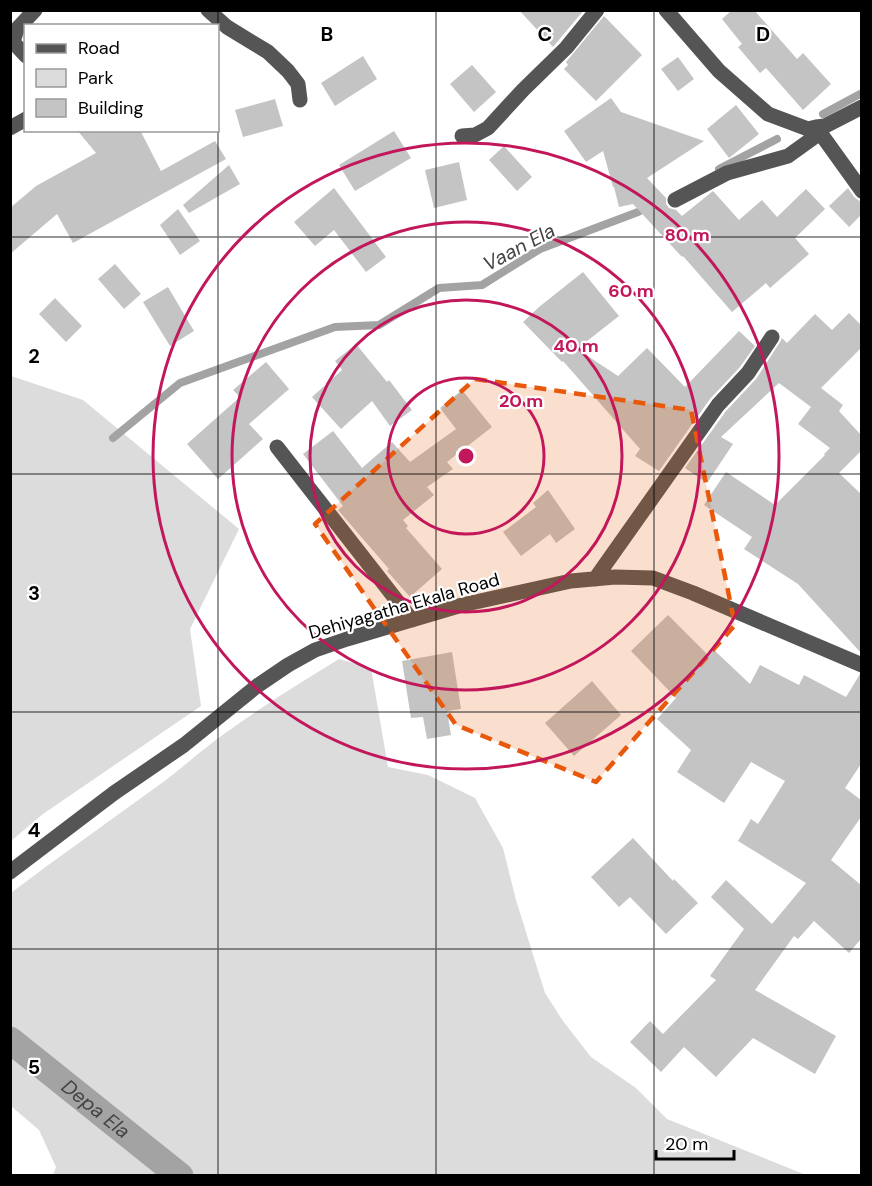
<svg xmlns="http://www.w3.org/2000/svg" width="872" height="1186" viewBox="0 0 872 1186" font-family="'DM Sans',sans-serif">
	<rect width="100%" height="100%" fill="#fff"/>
	<!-- green -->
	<path fill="#dcdcdc" d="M11,376L83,400L239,529L190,629L201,706L43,814L11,841Z
		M339,659L371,668L388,767L428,775L475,798L503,848L516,900L545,993L563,1021L591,1057L636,1088L667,1119L806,1175H53L56,1167L39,1130L11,1106V893C58,857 107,823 155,788C179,771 200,751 224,734C261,707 300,683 339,659Z"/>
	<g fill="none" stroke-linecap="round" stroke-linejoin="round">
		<!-- stream -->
		<path stroke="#a3a3a3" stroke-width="8" d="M823,114L862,93
			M719,169L777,139
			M113,438L180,383L335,327L379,325L439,288L482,285L540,249L638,212L647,207"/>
		<!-- canal -->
		<path stroke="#a3a3a3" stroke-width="27" id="s1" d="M10,1040L180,1176"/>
	</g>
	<!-- building -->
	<path fill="#c4c4c4" d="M519,10H584L553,47Z
		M732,10H754L797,59L803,53L831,84L803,110L766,68L760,73L738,47L742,44L722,19Z
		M604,16L642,55L596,101L564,69L568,65L566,62Z
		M363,56L377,79L335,106L321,83Z
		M678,57L694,79L678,91L661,69Z
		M472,65L496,92L474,112L450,84Z
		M611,98L621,112L704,141L647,178L666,198V204L669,208L676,210L682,216L713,191L739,220L762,200L777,217L806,189L825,209L795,238L809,254L770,288L766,283L732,312L683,256L682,257L633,204L619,207L614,187H613L603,151L586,162L564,131Z
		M275,99L283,126L243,137L235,110Z
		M736,105L759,134L729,158L707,129Z
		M77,130H140L161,171L215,141L226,159L73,243L57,214L10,254V208L36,186L96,153Z
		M394,131L411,158L355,191L339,165Z
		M504,146L532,177L517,191L489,160Z
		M459,162L467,200L434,208L425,170Z
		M229,165L240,184L189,213L183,205Z
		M334,188L386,257L366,272L334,230L315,246L294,222Z
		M848,188L854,197L861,202V215L849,227L829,206Z
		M178,209L200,241L180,255L160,225Z
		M115,264L141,294L124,309L98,279Z
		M583,272L619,316L577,349L618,376L647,348L685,387L739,331L755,346L740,367L710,399L659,471L635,456L640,449L563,361L562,362L523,322L539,307Z
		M168,287L194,331L170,346L143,302Z
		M55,298L82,326L66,342L39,314Z
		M849,313L861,325V348L821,388L843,405L839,411L861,435V451L839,473L861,494V653L798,584L744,549L752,537L704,505L726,472L775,505L825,455L824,454L830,448L798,424L811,407L779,383L721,437L733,444L707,483L685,468L726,411L756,379L780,342L782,338L787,343L815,314L832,330Z
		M356,344L387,382L389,380L412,410L390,426L372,401L341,429L312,397L342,370L335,361Z
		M266,362L289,389L249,424L263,439L218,479L187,444L240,397L233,390Z
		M462,390L492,427L447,462L453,469L427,487L434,495L403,520L408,526L406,528L442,569L410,597L387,571L389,569L338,510L343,506L303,454L333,431L362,468L392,442L410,462L456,429L440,408Z
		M548,490L575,529L556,543L550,534L521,556L503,532L536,507L533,503Z
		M668,615L709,656L714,650L750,684L760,665L799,685L804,675L846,697L860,674L861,675V764L845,788L861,800V817L831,860L861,885V939L849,953L814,921L798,939L794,936L755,990L836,1036L815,1074L753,1038L716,1077L684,1047L661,1072L630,1042L650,1021L663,1034L716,980L710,976L744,929L711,897L726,880L772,924L806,883L738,841L751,819L758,824L785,781L751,762L724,803L677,772L691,750L657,719L676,698L631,651Z
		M452,652L461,709L447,711L451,735L427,739L423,717L411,718L402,661Z
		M592,681L621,715L574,756L545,723Z
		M633,838L673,881L674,879L698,903L666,934L630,897L619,907L591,877Z"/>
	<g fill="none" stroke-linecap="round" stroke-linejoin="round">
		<!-- minor -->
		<path stroke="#555" stroke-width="15" d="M208,10L227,27L268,52L288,71L298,84L300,100
			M666,10L719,71L768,114L808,129L816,127L862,191
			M26,56L13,42L17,29L35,10
			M816,127L825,126L862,107
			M10,128L26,119
			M462,136L475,135L488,128L523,90L566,48L597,10
			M675,200L727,173L788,156L820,133
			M277,447L412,620
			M595,579L718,405L748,373L772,337
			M10,872L114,793L184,745L257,686L288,665L315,650L347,639L462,605L571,581L615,577L653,578L693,593L862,665"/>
	</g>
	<!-- marked area -->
	<path fill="#e8590c" fill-opacity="0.2" stroke="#e8590c" stroke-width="4.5" stroke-dasharray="12 8" stroke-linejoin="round" d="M475,379L691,410L735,625L596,782L456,725L315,524Z"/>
	<!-- grid -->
	<path fill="none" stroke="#000" stroke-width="1.5" stroke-opacity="0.55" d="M218,10V1176M436,10V1176M654,10V1176M10,237H862M10,474H862M10,712H862M10,949H862"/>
	<!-- distance rings -->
	<g fill="none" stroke="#c2185b" stroke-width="3">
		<circle cx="466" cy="456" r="78"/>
		<circle cx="466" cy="456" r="156"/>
		<circle cx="466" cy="456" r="234"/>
		<circle cx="466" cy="456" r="313"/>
	</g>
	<g text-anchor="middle" stroke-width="4.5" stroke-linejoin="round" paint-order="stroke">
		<!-- street labels -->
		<g font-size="18" fill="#000" stroke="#fff">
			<text transform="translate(404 606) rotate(-16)" y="6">Dehiyagatha Ekala Road</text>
		</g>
		<!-- water labels -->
		<g font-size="20" font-style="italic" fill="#444" stroke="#fff">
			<text transform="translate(519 247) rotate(-28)" y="7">Vaan Ela</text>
			<text dy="7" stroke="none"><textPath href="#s1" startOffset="110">Depa Ela</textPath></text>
		</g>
	</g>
	<g font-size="20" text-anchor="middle" font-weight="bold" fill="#000" stroke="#fff" stroke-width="4.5" stroke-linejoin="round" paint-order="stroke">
		<text x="327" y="41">B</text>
		<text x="545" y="41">C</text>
		<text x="763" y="41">D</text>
		<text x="34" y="363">2</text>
		<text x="34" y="600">3</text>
		<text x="34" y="837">4</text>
		<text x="34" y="1074">5</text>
	</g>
	<circle cx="466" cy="456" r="9" fill="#c2185b" stroke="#fff" stroke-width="3"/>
	<g font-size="18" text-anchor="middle" font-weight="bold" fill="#c2185b" stroke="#fff" stroke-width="4.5" stroke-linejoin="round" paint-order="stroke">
		<text x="687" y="241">80 m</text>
		<text x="631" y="297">60 m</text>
		<text x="576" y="352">40 m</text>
		<text x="521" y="407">20 m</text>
	</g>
	<!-- border -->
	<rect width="872" height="1186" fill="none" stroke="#000000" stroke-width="24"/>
	<!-- legend -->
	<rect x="24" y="24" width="195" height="108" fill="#ffffff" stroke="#999999" stroke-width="1.5"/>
	<rect x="36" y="44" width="30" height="9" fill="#555555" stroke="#999999" stroke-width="1.5"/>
	<text x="78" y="54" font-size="18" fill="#000000">Road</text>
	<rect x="36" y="69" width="30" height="18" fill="#dcdcdc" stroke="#999999" stroke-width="1.5"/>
	<text x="78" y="84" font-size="18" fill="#000000">Park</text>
	<rect x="36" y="99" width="30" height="18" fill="#c4c4c4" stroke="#999999" stroke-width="1.5"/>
	<text x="78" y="114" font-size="18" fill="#000000">Building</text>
	<!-- scale -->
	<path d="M656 1150v9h78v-9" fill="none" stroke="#000000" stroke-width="3"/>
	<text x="665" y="1150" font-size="18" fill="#000000" stroke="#ffffff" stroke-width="4.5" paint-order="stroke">20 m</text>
</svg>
